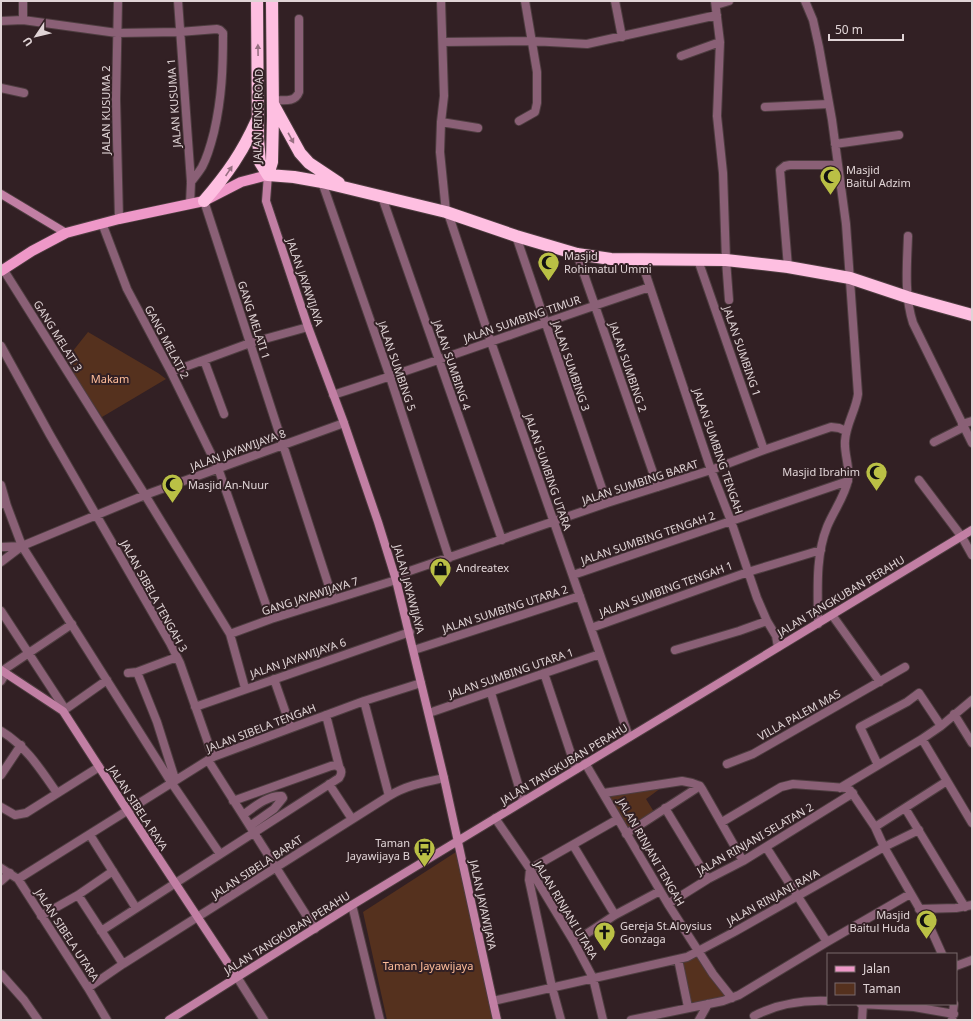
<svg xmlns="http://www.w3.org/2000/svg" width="973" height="1021" viewBox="0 0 973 1021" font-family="'Noto Sans',sans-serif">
	<rect width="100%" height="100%" fill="#322024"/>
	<!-- green -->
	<path fill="#55311e" d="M88,332L158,373L166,379L102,417L65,361Z
		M661,788L646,799L654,812L628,829L608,795Z
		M456,852L493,1020H387L363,912Z
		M698,954L728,997L690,1004L681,961Z"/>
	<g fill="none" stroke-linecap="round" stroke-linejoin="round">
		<defs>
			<path id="street" d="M23,1V20
				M118,1L116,99L119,219
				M178,1L191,182L190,204
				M441,1L444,96L441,122L440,152L446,212
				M615,1L622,37
				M715,1L720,42L717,116L723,173L726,260L729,300
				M805,1L813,20L819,47L832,120L846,224L858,394C856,410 846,424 845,441C844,454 850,466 848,480C845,496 833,512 827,527C815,557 818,592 818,624
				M716,5L729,1
				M1,21L23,20L117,33L179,32L217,29L220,30L223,33C223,68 222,97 214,132C211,144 208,156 202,167C199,172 195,177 191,182
				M443,42L531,41L587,44L717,15
				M681,56L720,42
				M1,88L24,93
				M273,100C283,100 295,103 299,92V19
				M765,107L829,104
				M519,121L535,112L537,103V72L525,1
				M441,122L478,128
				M835,144L899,135
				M322,182L390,377L449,558
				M382,197L502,540
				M204,201L333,599
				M448,213L491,342L629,737
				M102,223L127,289L171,372L218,468L271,619
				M516,236L607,503
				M908,236C907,265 904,295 913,323L972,443
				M577,254L658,487
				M641,260L711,470L731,521L757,598L767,621L776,636L778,647
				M698,260L764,450
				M788,267L780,170L785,166L790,165H838
				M3,269L145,495L230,634L245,688
				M1,346L50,435L170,643L180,663L213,757
				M204,360L224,414
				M171,372L250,343L308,327
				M333,395C440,361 544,322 650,287
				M962,424L972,421
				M934,442L964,427
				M919,480L962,537L972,555
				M1,485L7,506
				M1,504H5L7,506L22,546L171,782L220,854
				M1,547L22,546
				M1,562L22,546L145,495L344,423
				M573,575L848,481
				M395,576L607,503L711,470L764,450L831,427L839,428L846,431
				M1,611L65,709
				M832,615L880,682
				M591,628L748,572L821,550
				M230,634L271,619L396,580
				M414,650L580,596
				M675,650L739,631L767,621
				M2,671L72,624
				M137,672L157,722L175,779
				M128,673L137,672L177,657
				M544,673L576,769
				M274,679L291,728
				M1,681L6,673
				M491,693L523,801
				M364,701L389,796
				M195,707L410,632
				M63,711L107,680
				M429,713L600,654
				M954,714L972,743
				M326,715L339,766
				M1,731C26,746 41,770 57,793
				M922,739L972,823
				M208,760L315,929
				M585,763L668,904L713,974L732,998
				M727,764L753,754L774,742L905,667
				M878,765L860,727L907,702L919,693L941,726
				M1,775L21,745
				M329,784L352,819
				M840,788L922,739L941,726L972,700
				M604,793L682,781L692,783L700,786L702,789L743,861
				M1,807L15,815L26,813L99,767
				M665,808L708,879
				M905,808L965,907
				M243,815C254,807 268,795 282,796L283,798L274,809L250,826
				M495,818L530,869L574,942L593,978L603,1020
				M722,822L781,787L793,784L846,788L850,790L875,827L884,847L929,925L942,954
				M875,827L947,781
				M626,834L700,786
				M90,835L136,908
				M573,845L615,915
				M766,847L827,942
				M1,868L18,879L88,988L107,1020
				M18,879L213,757L364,701L421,683
				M1,881L10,873
				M78,895L123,964
				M668,904L708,879L743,861L853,793
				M352,905L380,1020
				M919,909L956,908L972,905
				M41,916L78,895L113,871
				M101,931L339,778C344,771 340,764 331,766L233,801
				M574,942L615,915L660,891
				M678,959L688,1007
				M956,966L972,960
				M1,974L24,1000L38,1020
				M237,977L264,1020
				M88,988L123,964L389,796C407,785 425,782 444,778
				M493,1001L687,957L736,931L884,847L919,830
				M861,1004L914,1007L954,1014
				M754,1016C777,1004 802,1000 828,1001
				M561,1020L552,987L529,880L530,869L618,819
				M631,1020L723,1001L739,995L827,942L910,894
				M699,1020L708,1004
				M862,1020L863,1004
				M952,1020L954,1004"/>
			<path id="secondary" d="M268,175L266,201L308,327L344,423L378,522L396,580L444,778L497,1020
				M1,194L66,233
				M1,670L63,711L127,810L237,977
				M169,1020L352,905L972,530"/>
			<path id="primary" d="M1,271L32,251L66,233L119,219L204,201L241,182L268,175"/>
			<path id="highway" d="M257,1L258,139L260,162L268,175
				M273,104L300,153L309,163L339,183
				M268,175L294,177L322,182L446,212L516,236L577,254L611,259L726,260L788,267L850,278L907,297L972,315
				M268,175L272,162L273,116L272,1
				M204,201C228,173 242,153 257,120"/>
		</defs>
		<!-- street casing -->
		<use href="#street" stroke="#4e3d40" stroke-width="10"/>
		<!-- secondary casing -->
		<use href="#secondary" stroke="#4e3d40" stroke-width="10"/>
		<!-- primary casing -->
		<use href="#primary" stroke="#4e3d40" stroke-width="12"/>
		<!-- highway casing -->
		<use href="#highway" stroke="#4e3d40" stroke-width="14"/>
		<!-- street -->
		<use href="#street" stroke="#8a6076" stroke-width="8"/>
		<!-- secondary -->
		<use href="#secondary" stroke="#c27fa4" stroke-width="8"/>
		<!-- primary -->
		<use href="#primary" stroke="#ee98c8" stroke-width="10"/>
		<!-- highway -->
		<use href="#highway" stroke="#febfe1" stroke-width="12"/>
	</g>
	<!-- one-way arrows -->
	<defs><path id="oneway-solid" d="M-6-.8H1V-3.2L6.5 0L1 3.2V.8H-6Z"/></defs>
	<g fill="#987082">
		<use href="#oneway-solid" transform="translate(258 50) rotate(-91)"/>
		<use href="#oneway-solid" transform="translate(291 138) rotate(61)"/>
		<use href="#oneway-solid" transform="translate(229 171) rotate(-56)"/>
	</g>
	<!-- icons -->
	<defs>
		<symbol id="mosque-pin" viewBox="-11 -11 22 30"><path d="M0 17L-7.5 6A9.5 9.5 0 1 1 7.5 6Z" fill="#bac045" stroke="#322024"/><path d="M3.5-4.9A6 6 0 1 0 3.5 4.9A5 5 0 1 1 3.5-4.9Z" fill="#111"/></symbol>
		<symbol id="shop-pin" viewBox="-11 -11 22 30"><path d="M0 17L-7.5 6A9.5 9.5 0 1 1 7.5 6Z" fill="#bac045" stroke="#322024"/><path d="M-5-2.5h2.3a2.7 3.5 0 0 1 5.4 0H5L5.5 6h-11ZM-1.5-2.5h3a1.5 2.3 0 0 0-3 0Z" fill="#111"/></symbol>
		<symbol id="bus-pin" viewBox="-11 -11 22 30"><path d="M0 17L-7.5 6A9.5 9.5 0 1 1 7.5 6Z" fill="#bac045" stroke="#322024"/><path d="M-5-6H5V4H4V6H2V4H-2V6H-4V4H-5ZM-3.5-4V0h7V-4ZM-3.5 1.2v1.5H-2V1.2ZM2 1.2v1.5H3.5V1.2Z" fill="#111"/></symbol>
		<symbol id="church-pin" viewBox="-11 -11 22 30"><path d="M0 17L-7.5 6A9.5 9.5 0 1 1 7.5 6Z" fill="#bac045" stroke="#322024"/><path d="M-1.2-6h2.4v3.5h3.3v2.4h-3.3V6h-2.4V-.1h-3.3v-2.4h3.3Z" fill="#111"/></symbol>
	</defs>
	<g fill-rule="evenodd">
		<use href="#mosque-pin" x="818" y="164" width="25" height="34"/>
		<use href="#mosque-pin" x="536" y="250" width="25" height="34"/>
		<use href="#mosque-pin" x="864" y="460" width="25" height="34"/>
		<use href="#mosque-pin" x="160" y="472" width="25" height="34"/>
		<use href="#shop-pin" x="428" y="556" width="25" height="34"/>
		<use href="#bus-pin" x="412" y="836" width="25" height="34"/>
		<use href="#mosque-pin" x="914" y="908" width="25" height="34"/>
		<use href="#church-pin" x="592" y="920" width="25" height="34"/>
	</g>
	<g text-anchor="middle" stroke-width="4" stroke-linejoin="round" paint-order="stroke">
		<!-- street labels -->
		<g font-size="11" fill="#e0d4d6" stroke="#322024">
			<text transform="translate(174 103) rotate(-94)" y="4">JALAN KUSUMA 1</text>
			<text transform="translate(106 110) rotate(-90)" y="4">JALAN KUSUMA 2</text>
			<text transform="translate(258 116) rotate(-89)" y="4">JALAN RING ROAD</text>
			<text transform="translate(305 282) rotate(71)" y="4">JALAN JAYAWIJAYA</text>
			<text transform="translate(522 319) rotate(-19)" y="4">JALAN SUMBING TIMUR</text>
			<text transform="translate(254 320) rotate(72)" y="4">GANG MELATI 1</text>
			<text transform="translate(58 336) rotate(58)" y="4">GANG MELATI 3</text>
			<text transform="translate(167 342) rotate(62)" y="4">GANG MELATI 2</text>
			<text transform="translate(742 351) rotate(71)" y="4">JALAN SUMBING 1</text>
			<text transform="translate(452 365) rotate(71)" y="4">JALAN SUMBING 4</text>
			<text transform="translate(397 366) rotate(71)" y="4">JALAN SUMBING 5</text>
			<text transform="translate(571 366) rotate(71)" y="4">JALAN SUMBING 3</text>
			<text transform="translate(628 367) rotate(71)" y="4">JALAN SUMBING 2</text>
			<text transform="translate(238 450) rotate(-20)" y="4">JALAN JAYAWIJAYA 8</text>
			<text transform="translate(718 451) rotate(71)" y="4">JALAN SUMBING TENGAH</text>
			<text transform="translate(548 472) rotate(71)" y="4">JALAN SUMBING UTARA</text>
			<text transform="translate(640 482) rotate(-18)" y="4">JALAN SUMBING BARAT</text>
			<text transform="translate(648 538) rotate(-19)" y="4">JALAN SUMBING TENGAH 2</text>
			<text transform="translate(409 589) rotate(75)" y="4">JALAN JAYAWIJAYA</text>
			<text transform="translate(666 589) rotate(-20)" y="4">JALAN SUMBING TENGAH 1</text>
			<text transform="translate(154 596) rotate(61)" y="4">JALAN SIBELA TENGAH 3</text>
			<text transform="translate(310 596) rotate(-18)" y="4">GANG JAYAWIJAYA 7</text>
			<text transform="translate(841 596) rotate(-31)" y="4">JALAN TANGKUBAN PERAHU</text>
			<text transform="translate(505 609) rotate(-18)" y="4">JALAN SUMBING UTARA 2</text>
			<text transform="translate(298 658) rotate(-19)" y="4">JALAN JAYAWIJAYA 6</text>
			<text transform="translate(511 673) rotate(-19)" y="4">JALAN SUMBING UTARA 1</text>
			<text transform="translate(799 715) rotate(-29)" y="4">VILLA PALEM MAS</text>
			<text transform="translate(261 728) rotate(-21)" y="4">JALAN SIBELA TENGAH</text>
			<text transform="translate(564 764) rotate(-31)" y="4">JALAN TANGKUBAN PERAHU</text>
			<text transform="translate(138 808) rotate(57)" y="4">JALAN SIBELA RAYA</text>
			<text transform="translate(755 839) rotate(-30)" y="4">JALAN RINJANI SELATAN 2</text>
			<text transform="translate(651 852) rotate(60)" y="4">JALAN RINJANI TENGAH</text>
			<text transform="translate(257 867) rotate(-33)" y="4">JALAN SIBELA BARAT</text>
			<text transform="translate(773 897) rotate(-29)" y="4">JALAN RINJANI RAYA</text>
			<text transform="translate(483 905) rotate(78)" y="4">JALAN JAYAWIJAYA</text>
			<text transform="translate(566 910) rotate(59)" y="4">JALAN RINJANI UTARA</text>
			<text transform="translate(287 933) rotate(-32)" y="4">JALAN TANGKUBAN PERAHU</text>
			<text transform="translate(67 935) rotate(57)" y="4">JALAN SIBELA UTARA</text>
		</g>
		<!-- poi labels -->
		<g font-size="11" fill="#e0d4d6" stroke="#322024" text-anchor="start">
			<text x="846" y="174">Masjid<tspan x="846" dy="13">Baitul Adzim</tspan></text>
			<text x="564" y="260">Masjid<tspan x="564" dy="13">Rohimatul Ummi</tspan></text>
			<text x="860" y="476" text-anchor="end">Masjid Ibrahim</text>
			<text x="188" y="489">Masjid An-Nuur</text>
			<text x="456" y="572">Andreatex</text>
			<text x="410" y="847" text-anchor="end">Taman<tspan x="410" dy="13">Jayawijaya B</tspan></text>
			<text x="910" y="919" text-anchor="end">Masjid<tspan x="910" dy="13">Baitul Huda</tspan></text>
			<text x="620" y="930">Gereja St.Aloysius<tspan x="620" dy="13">Gonzaga</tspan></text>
		</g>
		<!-- park labels -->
		<g font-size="11" fill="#ffbe9b" stroke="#322024">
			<text x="110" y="383">Makam</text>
			<text x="428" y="970">Taman Jayawijaya</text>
		</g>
	</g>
	<!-- border -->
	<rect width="973" height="1021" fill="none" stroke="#e0d4d6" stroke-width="4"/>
	<!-- legend -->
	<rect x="827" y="953" width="130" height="52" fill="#322024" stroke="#78686b"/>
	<rect x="835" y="966" width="20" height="6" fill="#ee98c8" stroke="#78686b"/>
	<text x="863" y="973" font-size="12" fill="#e0d4d6">Jalan</text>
	<rect x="835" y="983" width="20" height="12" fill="#55311e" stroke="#78686b"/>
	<text x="863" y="993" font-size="12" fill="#e0d4d6">Taman</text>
	<!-- north arrow -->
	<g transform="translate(36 36) rotate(235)" stroke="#322024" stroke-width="3" paint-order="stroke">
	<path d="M0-3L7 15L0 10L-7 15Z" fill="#e0d4d6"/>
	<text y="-6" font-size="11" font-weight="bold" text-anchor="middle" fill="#e0d4d6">U</text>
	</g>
	<!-- scale -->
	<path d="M829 34v6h74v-6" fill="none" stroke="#e0d4d6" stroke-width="2"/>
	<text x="835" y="34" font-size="12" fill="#e0d4d6" stroke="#322024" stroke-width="3" paint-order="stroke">50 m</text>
</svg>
